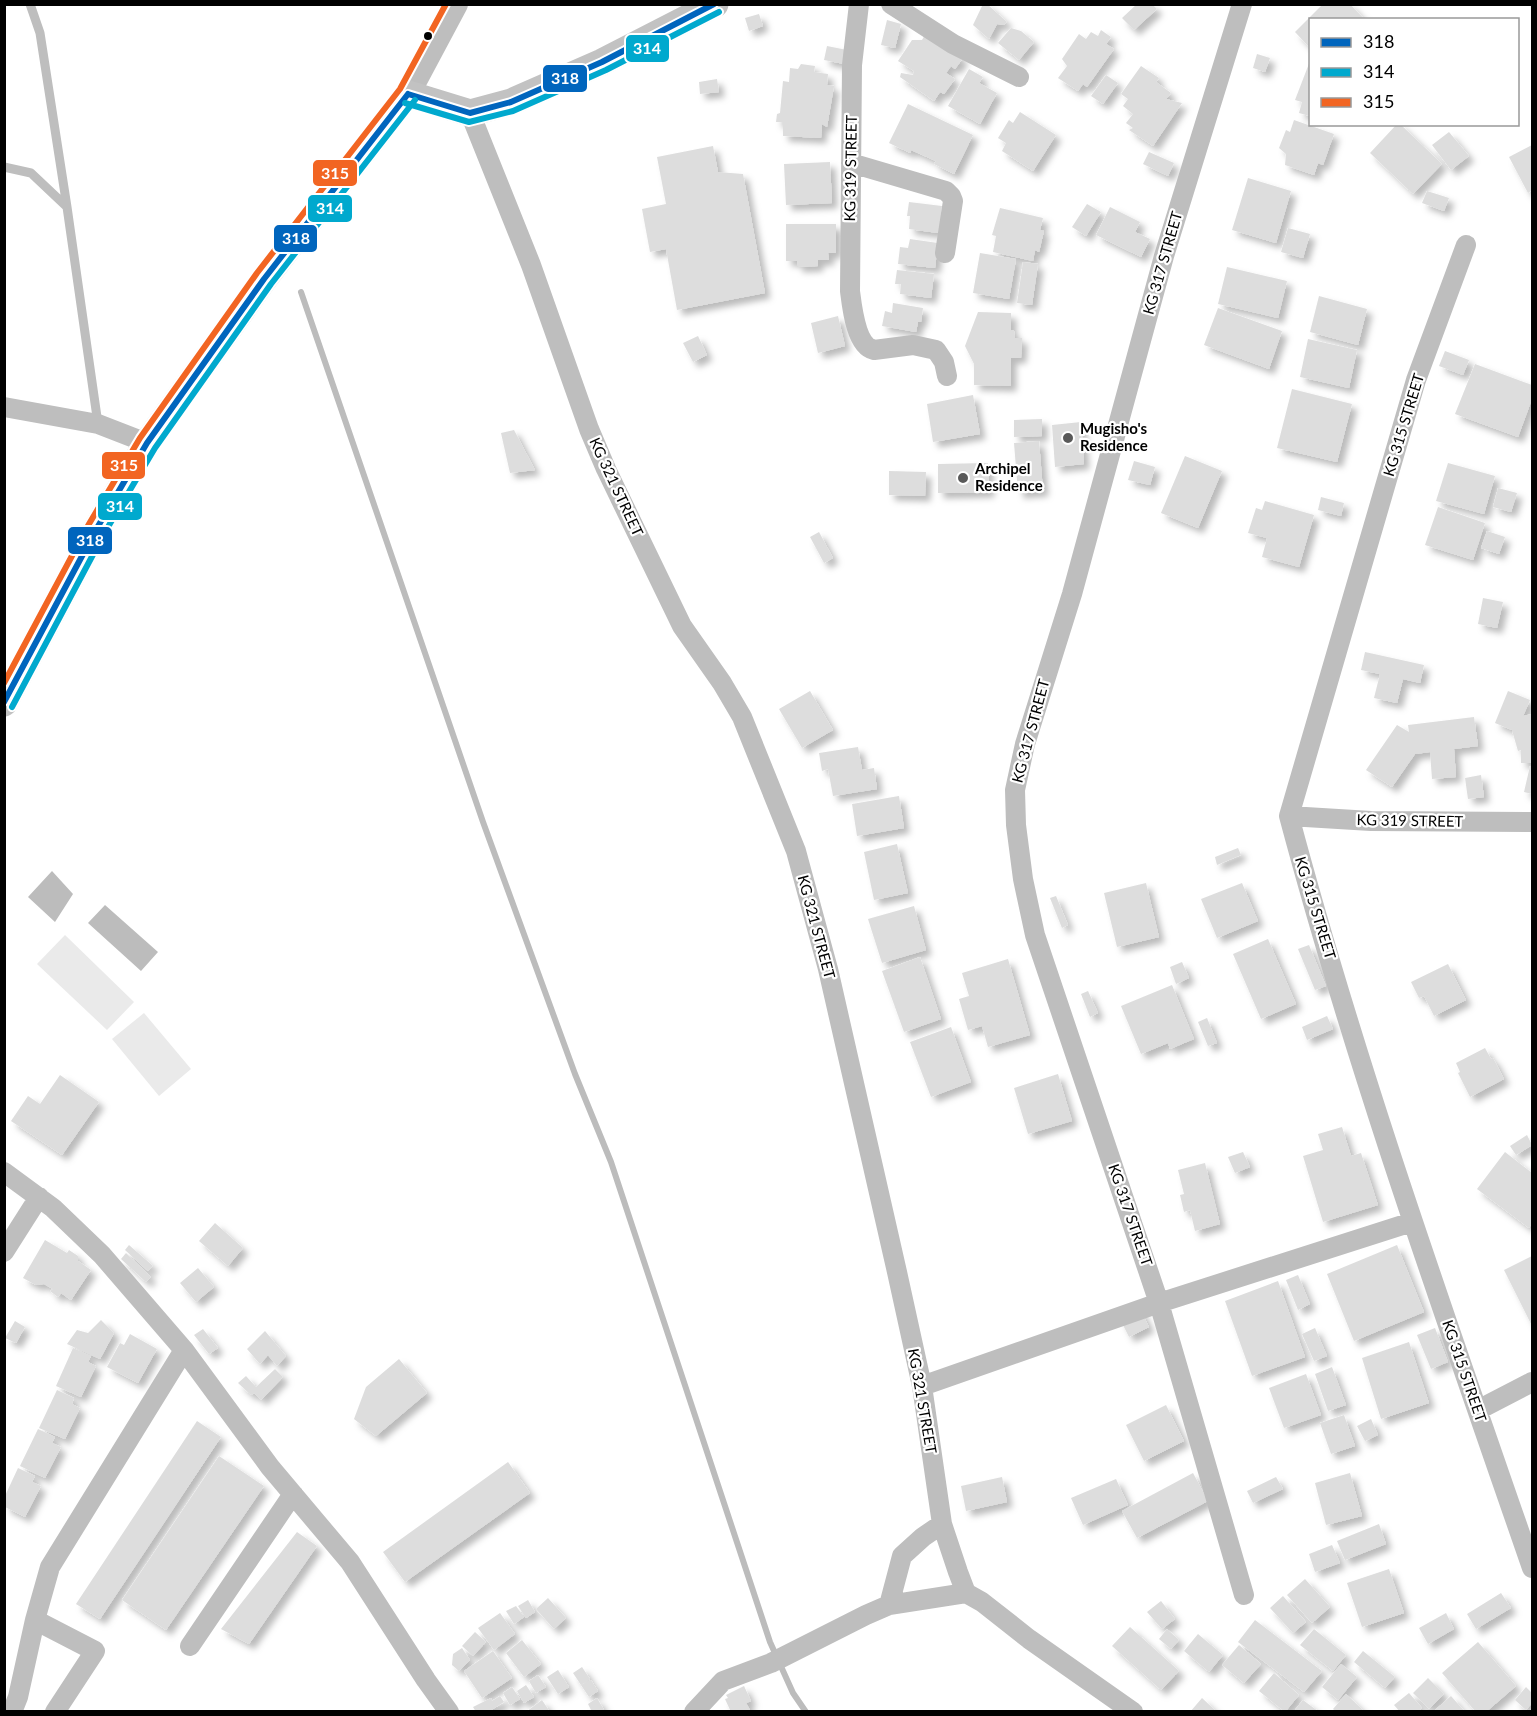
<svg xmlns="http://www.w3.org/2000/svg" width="1537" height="1716" viewBox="0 0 1537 1716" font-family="Lato,sans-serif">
	<defs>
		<filter id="shadow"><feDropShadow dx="5.5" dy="5.5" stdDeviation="3" flood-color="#0004"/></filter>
	</defs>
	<rect width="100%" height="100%" fill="#fff"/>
	<!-- green -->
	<path fill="#eaeaea" d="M65,935L134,1002L107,1030L37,964Z
		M144,1013L191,1069L159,1096L112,1039Z"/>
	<!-- water -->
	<path fill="#bcbcbc" d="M52,871L73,894L55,922L28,897Z
		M105,905L158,952L141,971L88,923Z"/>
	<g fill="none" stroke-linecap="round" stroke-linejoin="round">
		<!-- stream -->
		<path stroke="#bcbcbc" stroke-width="6" d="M301,292L483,822L575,1074L611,1162L770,1642L793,1693L806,1712"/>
	</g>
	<!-- building -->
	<path fill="#ddd" filter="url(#shadow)" d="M983,4H987L1007,22L1004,25L997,24L989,39L973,25Z
		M1137,4H1152L1157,9L1134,30L1122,18Z
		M1323,4H1350L1365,20H1310V48L1295,32Z
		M759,14L763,26L749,31L745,18Z
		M887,20L901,24L895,48L881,45Z
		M1011,28L1021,31L1034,42L1019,60L998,43Z
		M1101,30L1111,37L1106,44L1114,49L1087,87L1083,84L1078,91L1058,78L1067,66L1062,59L1079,34L1086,39L1091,32L1098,36Z
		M926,33L963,58L955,69L951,66L946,73L955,79L944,94L940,92L934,101L900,77L901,73L913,75L914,71L898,61L912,40H922Z
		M827,46L847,50L844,64L824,60Z
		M1257,54L1270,58L1265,72L1253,68Z
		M1310,61V116L1299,113L1302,102L1295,100Z
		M801,64L815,66L814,72L828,74L827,85L834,86L827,127L822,124L821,138L783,136V122H776L777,114L780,113L783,81L789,82L790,68L798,69Z
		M1141,66L1159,78L1156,82L1171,93L1166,99L1182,103L1153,146L1129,130L1133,128L1126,123L1133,114L1123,106L1128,99L1121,94Z
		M969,69L983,77L979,83L997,93L980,124L948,106Z
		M1106,75L1118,83L1103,104L1091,96Z
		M717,79L719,92L700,94L699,82Z
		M908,104L973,135L954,174L934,164L936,161L911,150L910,153L889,143Z
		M1020,112L1056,135L1033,171L1002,151L1006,143L998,138L1009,120L1013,123Z
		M1294,120L1334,134L1323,165L1318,163L1314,175L1285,165L1286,154L1279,148L1286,130L1290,132Z
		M1397,124H1400L1442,164L1413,194L1370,153Z
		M1449,132L1469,156L1451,170L1432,145Z
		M1532,145V190L1528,193L1509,157Z
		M713,146L718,172L743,174L765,293L677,310L666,249L650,252L642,209L666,204L657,157Z
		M1149,152L1174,163L1168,176L1143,164Z
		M830,162L832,203L786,205L784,164Z
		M1248,178L1291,191L1276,243L1232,230Z
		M1427,191L1449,198L1444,211L1422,203Z
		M909,202L942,206L938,233L909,229L910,216H907Z
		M1087,204L1101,212L1086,236L1072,227Z
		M1110,207L1140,222L1135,232L1150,239L1141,257L1096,235Z
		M1000,208L1043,218L1040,230L1044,231L1039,252L1035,250L1033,261L993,252L996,236L992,235Z
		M786,224H836V253H828L829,260H818V266L797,267V261H786Z
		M1288,228L1310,234L1303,258L1281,252Z
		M910,239L938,243L935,268L898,264L900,247L908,248Z
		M980,253L1016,259L1009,299L973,293Z
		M1023,262L1038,264L1032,305L1017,303Z
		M1227,267L1287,281L1278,318L1218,304Z
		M897,270L934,274L931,298L900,294L901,284H895Z
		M1319,296L1367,309L1358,345L1310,332Z
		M893,303L923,308L921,322H918L916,332L882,326L885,311L892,313Z
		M1218,308L1282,331L1269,369L1204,345Z
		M978,312L1011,313V330L1014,331L1015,338H1022L1021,358H1011V386L974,385V364L965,346Z
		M838,316L845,346L818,353L811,323Z
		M698,336L707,355L693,362L683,343Z
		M1308,339L1357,350L1349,388L1300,377Z
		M1445,351L1469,360L1463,375L1439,366Z
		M1475,364L1532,385V399L1518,437L1455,414Z
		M1292,389L1352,404L1337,462L1277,448Z
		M973,395L980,434L933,442L927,404Z
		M1042,419V436L1014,437V420Z
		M1081,422L1084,464L1055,467L1052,425Z
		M514,430L535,470L510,473L501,433Z
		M1039,441L1043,491L1018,493L1014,443Z
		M1185,456L1222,471L1198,528L1161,513Z
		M1134,461L1155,467L1150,485L1128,480Z
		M988,463L989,492L938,493V464Z
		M1448,463L1495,476L1484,514L1436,501Z
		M889,471L926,472L925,496L889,495Z
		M1498,488L1517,493L1511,512L1493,507Z
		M1321,497L1344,503L1341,516L1318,510Z
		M1265,501L1314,515L1299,567L1262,557L1267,538L1248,533L1256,508L1262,510Z
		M1438,507L1485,523L1473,560L1425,545Z
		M1487,531L1505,537L1499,554L1481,548Z
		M819,532L833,558L824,563L810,537Z
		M1483,598L1503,602L1497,628L1478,624Z
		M1365,652L1424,665L1420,683L1403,679L1397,703L1374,698L1380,674L1361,670Z
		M810,691L833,730L802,748L779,709Z
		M1508,691L1530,700L1523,716L1532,714V763H1521V750L1518,751L1512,730L1495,723Z
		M1474,717L1478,746L1454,749L1456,777L1432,779L1430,752L1415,754L1392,787L1366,770L1397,725L1409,732L1408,725Z
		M858,747L862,770L874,768L877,789L833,796L828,769L822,771L819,753Z
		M1530,766L1532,767V794L1524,792Z
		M1481,775L1484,797L1468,799L1465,778Z
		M899,796L904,828L857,836L852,804Z
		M897,844L908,893L874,900L864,852Z
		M1238,848L1241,855L1217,865L1215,857Z
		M1146,883L1159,937L1117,947L1104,893Z
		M1242,883L1258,921L1217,938L1201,899Z
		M1056,896L1068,925L1062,928L1050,898Z
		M914,906L926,950L882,963L868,919Z
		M1268,939L1296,1004L1261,1019L1233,954Z
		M1309,945L1326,986L1315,990L1298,949Z
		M920,957L941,1019L904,1032L882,971Z
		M1008,959L1030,1035L988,1047L982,1026L968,1030L959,999L969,996L962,973Z
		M1182,962L1189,978L1176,984L1170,967Z
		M1448,964L1466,1000L1434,1016L1424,996L1419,998L1411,982Z
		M1172,985L1194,1039L1170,1049L1168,1043L1141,1054L1121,1006Z
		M1088,991L1098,1013L1090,1017L1081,994Z
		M1327,1016L1333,1029L1307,1040L1302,1027Z
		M1207,1018L1217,1043L1208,1046L1198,1022Z
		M951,1027L971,1082L931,1097L910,1042Z
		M1485,1048L1491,1059L1493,1058L1504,1079L1470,1097L1458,1073L1460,1072L1456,1063Z
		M1058,1074L1072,1121L1028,1134L1014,1088Z
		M60,1075L99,1102L62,1155L11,1121L28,1096L40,1104Z
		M1342,1127L1351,1156L1361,1153L1378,1205L1323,1222L1303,1156L1323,1150L1318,1134Z
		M1527,1135L1532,1145L1516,1155L1510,1146Z
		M1243,1152L1250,1167L1235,1173L1228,1157Z
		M1505,1152L1532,1173V1223L1529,1228L1477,1189Z
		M1205,1163L1220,1224L1195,1231L1190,1210L1184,1212L1180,1195L1184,1194L1178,1170Z
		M215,1223L243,1248L228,1266L199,1241Z
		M45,1240L67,1253L69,1250L78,1256V1261L91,1270L71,1300L61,1293L58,1297L50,1291L53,1289L44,1284L36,1285L23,1278Z
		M129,1245L153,1266L148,1271L125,1250Z
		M1397,1245L1424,1312L1354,1341L1327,1274Z
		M126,1253L151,1277L146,1282L121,1259Z
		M1532,1256V1326L1504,1270Z
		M198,1268L214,1287L196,1302L180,1283Z
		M1298,1275L1310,1304L1298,1310L1286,1280Z
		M1278,1281L1305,1357L1252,1376L1225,1301Z
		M1140,1309L1149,1327L1129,1337L1120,1319Z
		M101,1320L114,1333L100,1359L67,1344L77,1330L88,1333Z
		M15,1321L25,1327L16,1343L5,1338Z
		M1315,1328L1327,1356L1314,1361L1302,1334Z
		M1435,1328L1448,1362L1431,1369L1417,1335Z
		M203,1329L218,1348L209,1354L194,1335Z
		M265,1331L286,1356L277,1366L268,1355L260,1364L247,1349Z
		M130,1334L157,1349L138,1383L107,1367L120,1343L124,1345Z
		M1409,1342L1429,1403L1381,1419L1362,1358Z
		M73,1348L91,1356L88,1362L96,1366L81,1397L56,1386Z
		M399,1359L427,1393L376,1436L354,1419L366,1387Z
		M1332,1367L1346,1405L1328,1411L1315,1374Z
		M275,1369L283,1377L261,1400L254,1393L251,1395L238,1383L246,1376L256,1387Z
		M1306,1374L1321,1415L1284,1428L1269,1388Z
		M57,1390L74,1398L72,1404L80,1408L65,1439L39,1428Z
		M1166,1405L1184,1441L1144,1461L1126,1425Z
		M1344,1415L1355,1446L1331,1454L1320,1423Z
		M1371,1419L1378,1435L1365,1441L1357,1426Z
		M197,1421L221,1437L100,1619L76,1604Z
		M38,1429L55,1437L52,1443L61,1447L45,1478L20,1466Z
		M219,1456L264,1486L166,1630L122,1600Z
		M508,1462L530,1493L405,1582L383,1552Z
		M18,1468L35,1476L32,1482L41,1486L25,1517L5,1507V1496Z
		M1193,1473L1208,1501L1137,1538L1122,1511Z
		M1350,1473L1362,1516L1326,1525L1315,1483Z
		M1002,1477L1007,1502L966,1511L961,1486Z
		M1276,1477L1283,1489L1253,1503L1247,1491Z
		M1116,1479L1128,1505L1083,1525L1071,1498Z
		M1379,1524L1386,1544L1345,1560L1337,1541Z
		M297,1532L317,1546L249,1644L221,1629Z
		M1332,1545L1340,1563L1315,1572L1309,1554Z
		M1389,1569L1404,1613L1362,1627L1347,1583Z
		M1305,1579L1330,1607L1312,1623L1287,1595Z
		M1501,1593L1511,1608L1476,1629L1467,1614Z
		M1283,1596L1306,1622L1293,1633L1270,1608Z
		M548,1598L566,1618L554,1629L536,1609Z
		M528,1600L535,1612L526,1618L518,1606Z
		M1161,1601L1175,1619L1162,1629L1147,1612Z
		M516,1606L524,1617L514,1624L506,1611Z
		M500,1613L515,1634L494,1650L478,1628Z
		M1446,1613L1454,1629L1428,1644L1419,1628Z
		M1255,1620L1322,1671L1304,1692L1238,1642Z
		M1130,1627L1179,1671L1161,1690L1112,1646Z
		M1167,1629L1179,1640L1171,1649L1159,1639Z
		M1314,1629L1346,1655L1333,1671L1300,1645Z
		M475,1632L486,1642L473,1656L462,1646Z
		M1198,1634L1223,1655L1209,1672L1184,1651Z
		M522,1640L541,1664L524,1677L506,1653Z
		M1478,1642L1516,1686L1486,1712H1476L1442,1673Z
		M1239,1645L1261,1664L1244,1683L1222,1665Z
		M462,1648L470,1660L459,1671L452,1665L453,1654Z
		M493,1651L512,1678L482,1698L464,1671Z
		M1363,1651L1395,1677L1385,1688L1354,1662Z
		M1341,1664L1357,1677L1338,1700L1322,1687Z
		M582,1667L590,1679L581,1685L573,1673Z
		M558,1670L569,1687L558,1694L547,1677Z
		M1274,1673L1299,1695L1285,1712L1259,1691Z
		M538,1675L546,1687L536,1693L529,1681Z
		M1428,1678L1444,1694L1429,1709L1413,1693Z
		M591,1680L598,1691L589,1697L581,1685Z
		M526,1685L534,1697L524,1703L517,1691Z
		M744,1686L751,1701L746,1703L751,1712H731L725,1699L728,1698L726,1695Z
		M512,1687L520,1699L510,1705L503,1693Z
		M1526,1687L1532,1693V1703L1526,1710L1515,1700Z
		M1409,1693L1422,1708L1418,1712H1400L1394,1705Z
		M1346,1694L1365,1712H1336L1333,1709Z
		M500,1696L504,1702L488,1712H476L473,1707L491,1698L492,1701Z
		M1451,1696L1465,1712H1433Z
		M597,1698L604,1710L592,1712L588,1704Z
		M1202,1698L1217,1712H1190Z
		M542,1700L550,1712H526Z
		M1303,1700L1319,1712L1295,1710Z"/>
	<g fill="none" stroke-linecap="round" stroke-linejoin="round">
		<!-- service -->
		<path stroke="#bebebe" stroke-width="9" d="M30,4L40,33L67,207
			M4,167L31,173L67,207L98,424"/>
		<!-- minor -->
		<path stroke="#bebebe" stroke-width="20" d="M859,4L852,65L850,291C852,307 856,346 874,350L913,345L936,350L944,362L947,376
			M891,4L953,44L1019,77
			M1242,4L1164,256L1072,594L1025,744L1015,790L1016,825L1023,879L1035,935L1159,1303L1244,1595
			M470,113L531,265L589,429L606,469L682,626L722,683L742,717L796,851L828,969L897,1272L922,1386L942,1524L958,1572L966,1593L982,1602L1029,1639L1133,1712
			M851,163L946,191L951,196L953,201L945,253
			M1466,245L1416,380L1289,816C1357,1071 1446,1319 1532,1568
			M4,407L98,424L147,443
			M1289,816L1371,821L1532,822
			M4,1172L53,1208L102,1255L184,1350L270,1467L350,1562L426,1680L449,1712
			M4,1252L39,1197
			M922,1386L1159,1303L1412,1222
			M1478,1410L1532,1382
			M889,1605L902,1556L923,1537L942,1524
			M35,1620L95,1651L55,1712
			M190,1646L293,1494
			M12,1712L18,1697L35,1620L50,1567L184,1350
			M694,1712L723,1681L771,1663L866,1615L889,1605L966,1593"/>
		<!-- tertiary -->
		<path stroke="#bebebe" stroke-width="24" d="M408,94L456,4"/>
		<!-- secondary -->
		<path stroke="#c2c2c2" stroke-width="27" d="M4,703L97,528L147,443L264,279L408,94L470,113L511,102L602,62L715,4"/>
		<defs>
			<path id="bus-1" d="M408,94L470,113L511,102L602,62L714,4
				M4,702L97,528L147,443L264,279L408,94"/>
			<path id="bus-2" d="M405,103L469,122L513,111L606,70L719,12
				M12,707L105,532L155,448L271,284L415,100"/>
			<path id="bus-3" d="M4,683L89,524L140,438L257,273L400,89L446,4"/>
		</defs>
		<!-- bus-1 casing -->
		<use href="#bus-1" stroke="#fff" stroke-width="10"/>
		<!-- bus-2 casing -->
		<use href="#bus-2" stroke="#fff" stroke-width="10"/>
		<!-- bus-3 casing -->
		<use href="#bus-3" stroke="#fff" stroke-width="10"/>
		<!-- bus-1 -->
		<use href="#bus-1" stroke="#0065bd" stroke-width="6"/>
		<!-- bus-2 -->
		<use href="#bus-2" stroke="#00a9ce" stroke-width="6"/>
		<!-- bus-3 -->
		<use href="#bus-3" stroke="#f26522" stroke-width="6"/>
	</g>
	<!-- markers -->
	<circle fill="#000" stroke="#fff" stroke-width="2" cx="428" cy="36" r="5"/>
	<g fill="#595959" stroke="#fff" stroke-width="2">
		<circle cx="1068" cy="438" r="6"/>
		<circle cx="963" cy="478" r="6"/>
	</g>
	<g text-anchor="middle" stroke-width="4.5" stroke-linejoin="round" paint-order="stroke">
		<!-- street labels -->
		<g font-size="15" fill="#000" stroke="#fff">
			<text transform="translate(851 168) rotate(-89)" y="5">KG 319 STREET</text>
			<text transform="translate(1163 263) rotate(-74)" y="5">KG 317 STREET</text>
			<text transform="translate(1404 425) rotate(-73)" y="5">KG 315 STREET</text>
			<text transform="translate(616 487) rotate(65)" y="5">KG 321 STREET</text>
			<text transform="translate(1031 731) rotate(-75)" y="5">KG 317 STREET</text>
			<text transform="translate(1410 821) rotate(1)" y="5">KG 319 STREET</text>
			<text transform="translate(1315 908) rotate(73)" y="5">KG 315 STREET</text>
			<text transform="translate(816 927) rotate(75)" y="5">KG 321 STREET</text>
			<text transform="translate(1130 1215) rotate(71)" y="5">KG 317 STREET</text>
			<text transform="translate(1464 1371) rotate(71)" y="5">KG 315 STREET</text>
			<text transform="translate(922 1401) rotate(80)" y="5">KG 321 STREET</text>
		</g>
		<!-- poi labels -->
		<g font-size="15" font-weight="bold" fill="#000" stroke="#fff" text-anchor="start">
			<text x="1080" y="434">Mugisho's<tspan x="1080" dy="17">Residence</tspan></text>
			<text x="975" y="474">Archipel<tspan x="975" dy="17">Residence</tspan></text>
		</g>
	</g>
	<g stroke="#fff" stroke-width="2">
		<rect x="625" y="34" width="45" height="29" rx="6" fill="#00a9ce"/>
		<rect x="542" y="64" width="46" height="29" rx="6" fill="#0065bd"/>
		<rect x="312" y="159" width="46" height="28" rx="6" fill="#f26522"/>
		<rect x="307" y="194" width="46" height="29" rx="6" fill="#00a9ce"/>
		<rect x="273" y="224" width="45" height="29" rx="6" fill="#0065bd"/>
		<rect x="101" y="451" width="45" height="29" rx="6" fill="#f26522"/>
		<rect x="97" y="492" width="46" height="29" rx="6" fill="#00a9ce"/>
		<rect x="67" y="526" width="46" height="29" rx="6" fill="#0065bd"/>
	</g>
	<g font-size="16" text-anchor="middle" font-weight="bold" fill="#fff">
		<text x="647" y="54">314</text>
		<text x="565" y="84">318</text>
		<text x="335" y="179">315</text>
		<text x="330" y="214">314</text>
		<text x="296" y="244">318</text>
		<text x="124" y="471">315</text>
		<text x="120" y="512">314</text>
		<text x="90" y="546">318</text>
	</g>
	<!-- border -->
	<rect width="1537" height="1716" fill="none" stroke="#000000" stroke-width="12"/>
	<!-- legend -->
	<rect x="1309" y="18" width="210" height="108" fill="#ffffff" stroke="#999999" stroke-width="1.5"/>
	<rect x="1321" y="38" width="30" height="9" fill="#0065bd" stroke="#999999" stroke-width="1.5"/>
	<text x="1363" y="48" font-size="18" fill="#000000">318</text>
	<rect x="1321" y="68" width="30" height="9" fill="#00a9ce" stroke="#999999" stroke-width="1.5"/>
	<text x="1363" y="78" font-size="18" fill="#000000">314</text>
	<rect x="1321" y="98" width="30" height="9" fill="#f26522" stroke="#999999" stroke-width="1.5"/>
	<text x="1363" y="108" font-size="18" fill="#000000">315</text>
</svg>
